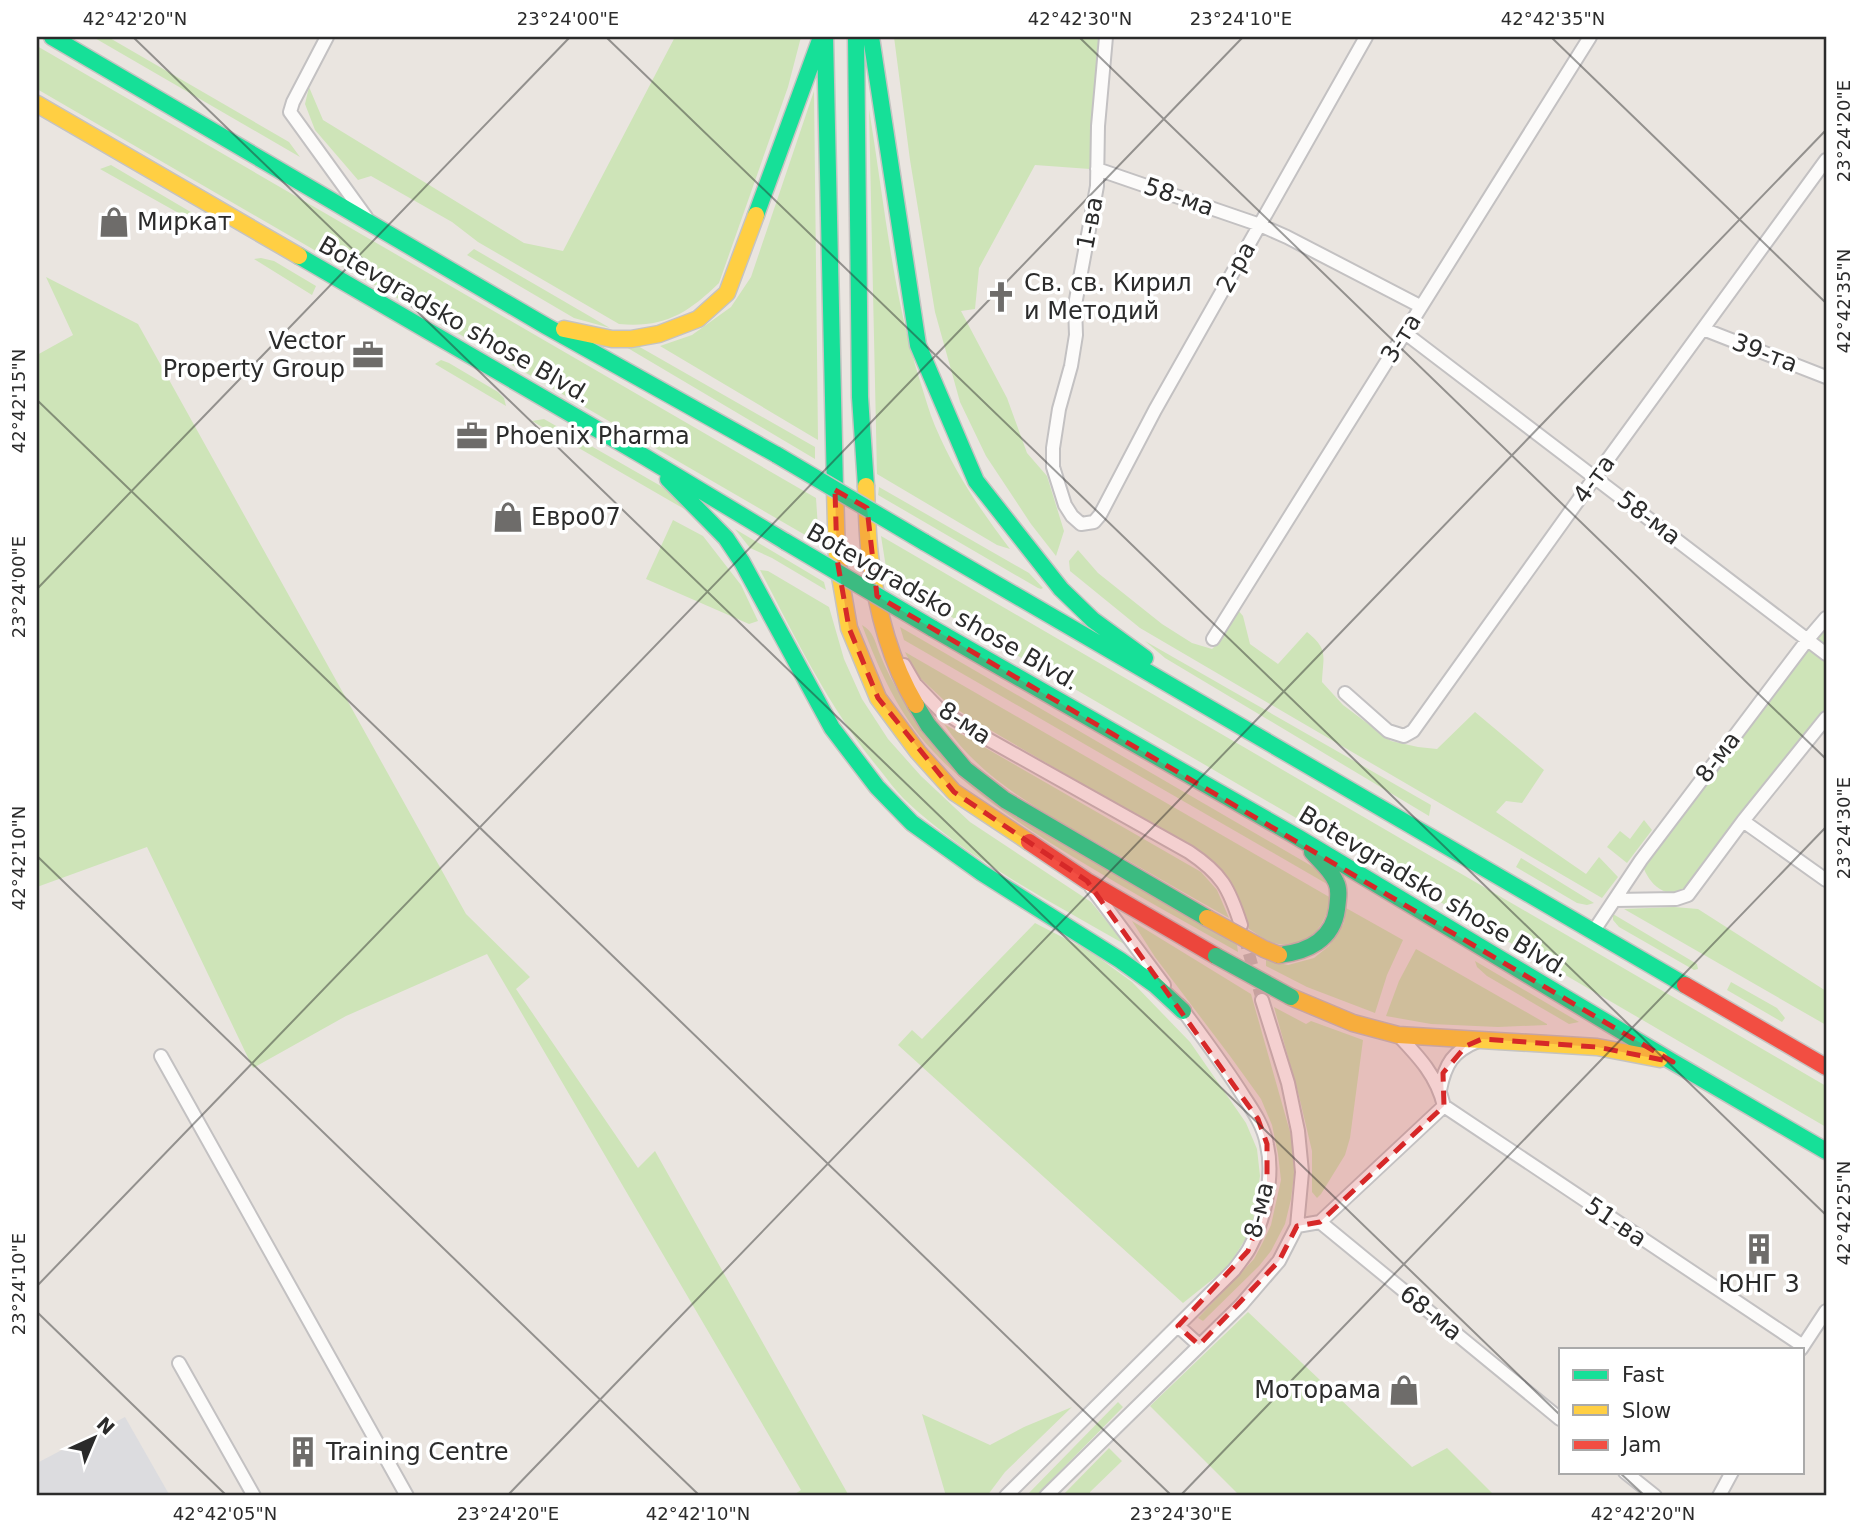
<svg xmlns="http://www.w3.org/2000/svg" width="1863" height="1533" viewBox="0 0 1863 1533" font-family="'DejaVu Sans',sans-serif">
	<rect width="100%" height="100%" fill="#eae5e0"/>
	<!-- airport -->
	<path fill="#dcdcdf" d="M125,1417L170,1496H37V1463Z"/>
	<!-- grass -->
	<path fill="#cee4b8" d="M93,37H108L289,142L300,157Z
		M675,37H801L788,87L719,283C687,314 664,328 619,324L478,242L452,222L371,176L358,180L315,130L305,104L309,87L323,120L524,243L563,251Z
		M894,37H1103L1090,169L1035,165L979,268L975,309L961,311L1007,398L1027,453L1047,476L1064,531L1056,556L1031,524L986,456L960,402L935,312L910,160Z
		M37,46L816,498L819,543L37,89Z
		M814,91L818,440L660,346L692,335L731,307L751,277Z
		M869,109C884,200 892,292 920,381C925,396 929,412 935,426C955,473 979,508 1010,549L997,545L877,474Z
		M111,165L206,221L216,234L100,169Z
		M474,249L610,328L574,318L467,255Z
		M261,258L274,261L316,286L312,295L254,259Z
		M46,277L138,324L466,914L530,977L516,989L638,1168L655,1151L849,1496H792L801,1490L487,954L346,1016L253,1068L147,847L37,887V355L73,335Z
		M638,346L815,447V459L626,347Z
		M441,360L449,363L498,392L504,398L506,406L435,364Z
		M544,419L680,497L705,521L532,421Z
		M879,487L1029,573L1043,588L1041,589L1038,588L878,495Z
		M673,520L703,536L741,585L758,621L749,624L646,579Z
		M735,529L824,582L826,590L772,558L750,548Z
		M881,536L1826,1086V1127L888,580Z
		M1078,550L1098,573L1162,624L1192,643L1212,649L1222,639L1238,610L1243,616L1250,644L1278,664L1307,632C1329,650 1323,655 1322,682L1343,705L1391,741L1418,747L1437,749L1475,712L1544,770L1522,803L1506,801L1496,812L1586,874L1599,857L1618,877L1602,898L1140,628L1070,571L1069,561Z
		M760,570L768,571L829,607L844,659L862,699L888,739L921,776L970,822L1091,902L1126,945C1050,901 968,860 904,799C895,790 888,780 880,770C830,710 796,639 760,570Z
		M1826,618V718L1688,895C1662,896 1648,885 1641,860Z
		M862,625C873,631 875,641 879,652C892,686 913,715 934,745L1237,945L1238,952C1175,916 1111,881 1049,842C1007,815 966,787 932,750C899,715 879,670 862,625Z
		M900,627L1315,868L1327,884L904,640Z
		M1145,641L1431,805L1429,816L1165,658Z
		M905,652L1331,898C1326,924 1310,949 1278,944C1269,943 1257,934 1249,929L1233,887L1210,859L980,724L947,703L916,674Z
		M944,724L1201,872L1217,890L1229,918C1188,895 1148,872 1108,849C1050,816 981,781 944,724Z
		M1644,820L1652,830L1627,863L1607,847L1620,831L1630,839Z
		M1521,858L1594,903L1587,905L1577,903L1516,867Z
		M1674,907L1698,909L1826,991V1025L1624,909Z
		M1346,908L1403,940L1387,975L1375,1013L1307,987L1266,966V960L1288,965L1314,958L1329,946L1344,923Z
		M1613,914L1697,964L1698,969L1694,970L1619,927L1613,920Z
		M1132,921L1251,994L1294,1146V1175L1291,1199L1285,1224L1271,1251L1259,1266L1203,1321L1198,1318L1254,1259L1263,1242L1271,1225L1281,1180L1278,1154L1272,1125L1261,1099L1230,1056L1155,957Z
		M1035,923L1091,952L1132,982L1190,1042L1246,1123L1257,1149L1260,1176L1253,1220L1248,1235L1228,1267L1183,1303L898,1045L912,1030L922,1039Z
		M1416,949L1547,1024V1025L1498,1027L1431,1024L1386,1016L1399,981Z
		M1475,961L1579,1022L1569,1024L1487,976L1477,967Z
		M1731,982L1777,1008L1785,1018L1782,1022L1727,990Z
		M1274,1007L1306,1024L1311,1021L1363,1040L1350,1138L1345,1155L1321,1194L1317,1198L1312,1192V1151L1299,1096Z
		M1248,1312L1412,1467L1447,1448L1495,1496H1240L1150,1406Z
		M1118,1402L1123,1407L1036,1496H1026Z
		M1072,1407L1005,1472L987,1496H946L922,1414L990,1445L1024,1427Z
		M1109,1448L1122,1461L1090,1492V1496H1062Z"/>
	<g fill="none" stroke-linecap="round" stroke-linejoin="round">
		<!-- street-tunnel -->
		<path stroke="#c4c0bc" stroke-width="12" stroke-dasharray="12 6" stroke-linecap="butt" d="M1244,936L1262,1000"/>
		<defs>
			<path id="street" d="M327,37L293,102L290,112L366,217
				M1106,37L1098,126L1097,186L1075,305L1076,335L1071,366L1059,409L1053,448V467L1065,505L1072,516L1081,524L1094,522L1100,515L1155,410L1366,37
				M1097,169L1260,225L1287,237L1420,306
				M1703,329L1826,377
				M1405,333L1826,654
				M1213,639L1590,37
				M904,665L915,684L940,710L984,737L1189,852C1222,874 1229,888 1241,925
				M1345,693L1388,731L1404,736L1413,731L1595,477L1826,160
				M1743,821L1826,880
				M1091,887L1164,985
				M1615,900L1676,899L1688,895L1743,821L1826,718
				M1593,932L1641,860L1808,639L1826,618
				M1398,1035C1419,1057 1437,1076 1444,1106L1803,1346
				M161,1056L407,1496
				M1440,1090C1445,1064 1453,1051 1478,1041
				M1320,1222L1444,1106
				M1297,1226L1320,1222L1560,1419
				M1178,1326L1199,1345
				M1801,1349L1826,1311
				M179,1363L254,1496
				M1625,1472L1655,1496
				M1006,1496L1234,1270C1239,1263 1245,1256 1249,1249C1265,1220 1274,1176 1267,1145C1264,1127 1254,1112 1244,1097C1224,1065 1201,1035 1179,1005
				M1046,1496L1241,1305L1279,1261L1297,1226L1302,1172L1298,1131L1288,1083L1262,1000
				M1719,1496L1732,1472"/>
			<path id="fast" d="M52,37L546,326L777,455
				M825,37L835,489
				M856,37L860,397L866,486
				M871,37L918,345L976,481L1061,589L1093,620L1145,658
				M756,215L820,40
				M299,256L645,457L786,542
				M668,479L726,538L742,562L832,728L877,787L912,823L982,873L1120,960L1155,985L1183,1011
				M924,542L1685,985
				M932,628L1299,838L1673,1062L1826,1151
				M916,705L928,725L965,769L1005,800L1207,918
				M1279,955C1307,952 1333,940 1337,909C1338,899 1340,890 1336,882C1331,870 1320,861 1312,852"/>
			<path id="slow" d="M37,104L299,256
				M564,329L612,339H631L659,334L698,319L727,293L756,215
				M866,486C867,509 867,533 870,556C876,607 890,661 916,705
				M835,489L837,559L849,628L878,698L918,752L954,792L1029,842
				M1291,997L1353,1023L1398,1035L1597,1047L1660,1059"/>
			<path id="jam" d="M1029,842L1087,881L1216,956
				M1685,985L1826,1067"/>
		</defs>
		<!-- street casing -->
		<use href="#street" stroke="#c3c1c2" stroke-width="16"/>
		<!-- fast casing -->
		<use href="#fast" stroke="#c5c3c1" stroke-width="19"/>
		<!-- slow casing -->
		<use href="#slow" stroke="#c5c3c1" stroke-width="19"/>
		<!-- jam casing -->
		<use href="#jam" stroke="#c5c3c1" stroke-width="19"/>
		<!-- street -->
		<use href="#street" stroke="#fcfbfa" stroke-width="12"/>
		<!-- fast -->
		<use href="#fast" stroke="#16e098" stroke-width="16"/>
		<!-- slow -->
		<use href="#slow" stroke="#ffcf43" stroke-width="16"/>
		<!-- jam -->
		<use href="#jam" stroke="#f24e42" stroke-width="16"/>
		<defs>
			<path id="fast-bridge" d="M777,455L924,542
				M786,542L932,628
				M1216,956L1291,997"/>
			<path id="slow-bridge" d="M1207,918L1264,949L1279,955"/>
		</defs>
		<!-- fast-bridge casing -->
		<use href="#fast-bridge" stroke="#c5c3c1" stroke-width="19" stroke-linecap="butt"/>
		<!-- slow-bridge casing -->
		<use href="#slow-bridge" stroke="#c5c3c1" stroke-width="19" stroke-linecap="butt"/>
		<!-- fast-bridge -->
		<use href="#fast-bridge" stroke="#16e098" stroke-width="16"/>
		<!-- slow-bridge -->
		<use href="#slow-bridge" stroke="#ffcf43" stroke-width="16"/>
	</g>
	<!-- marked area -->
	<path fill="#d62828" fill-opacity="0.2" stroke="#d62828" stroke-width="5" stroke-dasharray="14 9" stroke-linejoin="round" d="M835,490L867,508L877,596L1673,1062L1597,1047L1482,1039L1466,1046L1443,1073L1444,1106L1320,1222L1297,1226L1279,1261L1199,1345L1178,1326L1248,1251L1267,1200V1144L1258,1119L1087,881L954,792L878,698L849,628L837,559Z"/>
	<!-- ticks -->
	<path fill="none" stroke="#2b2b2b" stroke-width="2" stroke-opacity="0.45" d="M133,37L1560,1415M606,37L1826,1215M1079,37L1826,759M1551,37L1826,303M37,400L1172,1496M37,589L570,37M37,856L700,1496M37,1286L1243,37M37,1312L227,1496M1619,1472L1645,1496M507,1496L1826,130M1180,1496L1826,827"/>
	<!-- icons -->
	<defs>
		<symbol id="shop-bare" viewBox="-9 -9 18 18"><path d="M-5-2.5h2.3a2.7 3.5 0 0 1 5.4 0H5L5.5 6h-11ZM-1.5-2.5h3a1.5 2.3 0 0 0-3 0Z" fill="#6e6c6a" stroke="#fff" stroke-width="2.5" paint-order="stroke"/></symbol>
		<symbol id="church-bare" viewBox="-9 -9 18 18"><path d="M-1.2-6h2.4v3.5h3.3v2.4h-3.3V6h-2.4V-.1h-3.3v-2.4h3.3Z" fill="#6e6c6a" stroke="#fff" stroke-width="2.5" paint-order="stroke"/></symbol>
		<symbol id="office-bare" viewBox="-9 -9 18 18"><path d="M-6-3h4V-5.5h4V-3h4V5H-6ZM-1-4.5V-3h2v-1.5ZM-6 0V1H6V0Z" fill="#6e6c6a" stroke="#fff" stroke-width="2.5" paint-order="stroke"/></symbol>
		<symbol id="building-bare" viewBox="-9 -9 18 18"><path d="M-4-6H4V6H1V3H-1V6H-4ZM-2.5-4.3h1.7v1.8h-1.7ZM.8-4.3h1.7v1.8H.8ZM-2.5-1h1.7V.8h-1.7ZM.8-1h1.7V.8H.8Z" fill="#6e6c6a" stroke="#fff" stroke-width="2.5" paint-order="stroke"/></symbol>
	</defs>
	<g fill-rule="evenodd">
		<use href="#shop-bare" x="92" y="200" width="44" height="44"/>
		<use href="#church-bare" x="979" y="275" width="44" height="44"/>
		<use href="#office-bare" x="346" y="333" width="44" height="44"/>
		<use href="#office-bare" x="450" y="414" width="44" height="44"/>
		<use href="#shop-bare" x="486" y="495" width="44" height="44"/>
		<use href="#building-bare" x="1737" y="1227" width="44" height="44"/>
		<use href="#shop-bare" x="1382" y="1368" width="44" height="44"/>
		<use href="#building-bare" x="281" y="1430" width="44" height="44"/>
	</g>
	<g text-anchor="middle" stroke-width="7" stroke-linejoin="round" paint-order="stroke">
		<!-- street labels -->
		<g font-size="24" fill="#2b2b2b" stroke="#fff">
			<text transform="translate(1179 197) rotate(19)" y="8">58-ма</text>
			<text transform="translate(1090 223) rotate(-79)" y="8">1-ва</text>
			<text transform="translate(1236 267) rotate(-61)" y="8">2-ра</text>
			<text transform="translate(455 320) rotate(30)" y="8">Botevgradsko shose Blvd.</text>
			<text transform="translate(1401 338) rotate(-58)" y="8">3-та</text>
			<text transform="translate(1765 353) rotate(21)" y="8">39-та</text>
			<text transform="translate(1594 479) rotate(-54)" y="8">4-та</text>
			<text transform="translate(1649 518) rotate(37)" y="8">58-ма</text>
			<text transform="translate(943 607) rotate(30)" y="8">Botevgradsko shose Blvd.</text>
			<text transform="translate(965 723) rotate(33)" y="8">8-ма</text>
			<text transform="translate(1718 757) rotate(-53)" y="8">8-ма</text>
			<text transform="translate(1434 892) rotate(31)" y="8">Botevgradsko shose Blvd.</text>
			<text transform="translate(1259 1210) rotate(-76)" y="8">8-ма</text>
			<text transform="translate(1616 1222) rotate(34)" y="8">51-ва</text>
			<text transform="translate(1431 1313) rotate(39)" y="8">68-ма</text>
		</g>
		<!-- poi labels -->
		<g font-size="24" fill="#2b2b2b" stroke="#fff" text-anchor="start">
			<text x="137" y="230">Миркат</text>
			<text x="1024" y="291">Св. св. Кирил<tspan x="1024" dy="28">и Методий</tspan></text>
			<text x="345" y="349" text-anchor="end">Vector<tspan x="345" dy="28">Property Group</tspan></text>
			<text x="495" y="444">Phoenix Pharma</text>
			<text x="531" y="525">Евро07</text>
			<text x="1759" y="1292" text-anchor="middle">ЮНГ 3</text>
			<text x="1381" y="1398" text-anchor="end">Моторама</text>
			<text x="326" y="1460">Training Centre</text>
		</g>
	</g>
	<!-- border -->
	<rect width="1863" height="1533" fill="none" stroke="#ffffff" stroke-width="77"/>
	<!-- legend -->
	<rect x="1559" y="1348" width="245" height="126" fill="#ffffff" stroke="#aaaaaa" stroke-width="2"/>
	<rect x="1573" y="1370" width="35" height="10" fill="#16e098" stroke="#aaaaaa" stroke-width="2"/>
	<text x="1622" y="1382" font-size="21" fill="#2b2b2b">Fast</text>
	<rect x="1573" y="1405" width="35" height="10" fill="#ffcf43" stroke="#aaaaaa" stroke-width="2"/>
	<text x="1622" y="1418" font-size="21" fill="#2b2b2b">Slow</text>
	<rect x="1573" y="1440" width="35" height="10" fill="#f24e42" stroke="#aaaaaa" stroke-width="2"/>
	<text x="1622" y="1452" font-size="21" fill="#2b2b2b">Jam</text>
	<!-- north arrow -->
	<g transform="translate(94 1438) rotate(44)" stroke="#ffffff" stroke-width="5" paint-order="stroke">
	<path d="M0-5L12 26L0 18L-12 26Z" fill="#2b2b2b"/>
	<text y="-10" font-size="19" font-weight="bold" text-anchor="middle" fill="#2b2b2b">N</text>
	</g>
	<rect x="38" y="38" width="1787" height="1456" fill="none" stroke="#2b2b2b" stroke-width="2.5"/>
	<g font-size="18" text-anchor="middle" fill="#2b2b2b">
		<text x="135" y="25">42°42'20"N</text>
		<text x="568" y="25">23°24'00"E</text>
		<text x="1080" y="25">42°42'30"N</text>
		<text x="1241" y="25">23°24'10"E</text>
		<text x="1553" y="25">42°42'35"N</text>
		<text transform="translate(1844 131) rotate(-90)" y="6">23°24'20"E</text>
		<text transform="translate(1844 301) rotate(-90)" y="6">42°42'35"N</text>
		<text transform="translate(19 401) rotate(-90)" y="6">42°42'15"N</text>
		<text transform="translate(19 587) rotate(-90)" y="6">23°24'00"E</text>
		<text transform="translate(1844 828) rotate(-90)" y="6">23°24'30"E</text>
		<text transform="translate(19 858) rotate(-90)" y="6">42°42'10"N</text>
		<text transform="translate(1844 1213) rotate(-90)" y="6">42°42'25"N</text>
		<text transform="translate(19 1284) rotate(-90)" y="6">23°24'10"E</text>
		<text x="225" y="1520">42°42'05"N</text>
		<text x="508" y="1520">23°24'20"E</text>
		<text x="698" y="1520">42°42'10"N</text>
		<text x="1181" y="1520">23°24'30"E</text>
		<text x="1643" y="1520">42°42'20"N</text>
	</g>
</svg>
